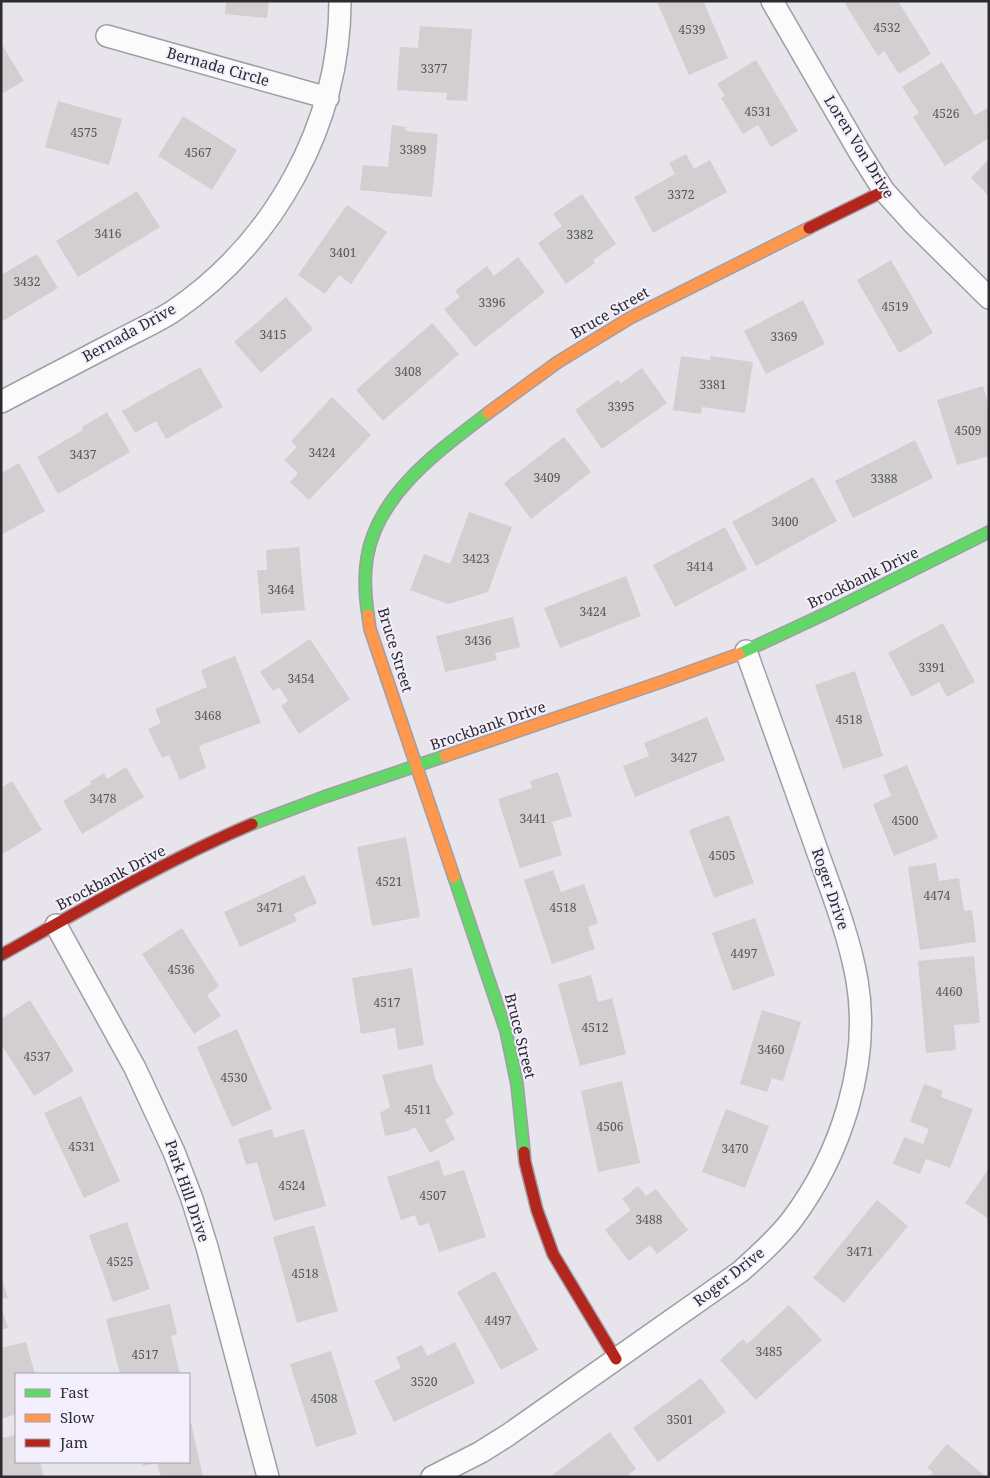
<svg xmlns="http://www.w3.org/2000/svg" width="990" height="1478" viewBox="0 0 990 1478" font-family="'Noto Serif',serif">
	<rect width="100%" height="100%" fill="#e7e4ec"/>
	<!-- building -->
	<path fill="#d2cfd0" d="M226,1H269L267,18L225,14Z
		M659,1H703L728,58L689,75L657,2Z
		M850,1H898L931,54L899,74L884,51L878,56L845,4Z
		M420,26L472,29L467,101L446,100L447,93L397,90L400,47L418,48Z
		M1,43L24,81L1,94Z
		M756,60L798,131L771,147L758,125L743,134L721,98L725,96L717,84Z
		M942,62L975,115L989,107V132L987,133L989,138L945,166L913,117L919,113L902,87Z
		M58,101L122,119L109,165L45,147Z
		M183,116L237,150L212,190L158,156Z
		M392,125L406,127L405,131L438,134L432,197L360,190L363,165L388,167Z
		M686,154L694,169L710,160L727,192L653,233L634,197L675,174L669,163Z
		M989,159V196L971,178Z
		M137,191L160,227L78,277L56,241Z
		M582,194L616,244L593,260L595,263L566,284L538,243L562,226L553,214Z
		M347,205L387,232L351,284L339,275L325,294L298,275Z
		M37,254L58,288L1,322V275Z
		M518,257L545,292L475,347L444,309L460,297L455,291L487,266L494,276Z
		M891,260L933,333L899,353L857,280Z
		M286,297L313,329L261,373L234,342Z
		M803,300L825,344L766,374L744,331Z
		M432,323L459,354L383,421L356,390Z
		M681,356L710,360V356L753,362L745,413L702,407L701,414L673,410Z
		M200,367L223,407L166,439L156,421L135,433L122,411Z
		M642,368L667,403L602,449L575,410L618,380L621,383Z
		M983,386L989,407V456L957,465L937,400Z
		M332,397L371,435L309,500L290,482L298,473L284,460L297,447L291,441Z
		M107,412L130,452L58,494L37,457L83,430L82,427Z
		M564,437L591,472L531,519L504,483Z
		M915,440L933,478L853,518L835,481Z
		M19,463L45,511L1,535V473Z
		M813,477L837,521L756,566L732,522Z
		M469,512L512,527L488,592L448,604L410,590L424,554L450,564Z
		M725,527L747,569L675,607L653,565Z
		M299,547L305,610L261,614L257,570H267L266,550Z
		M626,576L641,616L560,648L544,608Z
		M513,617L520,647L495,653L497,660L445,672L436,636Z
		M943,623L975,682L947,697L939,682L912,697L888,653Z
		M310,639L350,699L299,734L281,706L288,701L279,687L273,691L260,672Z
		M235,656L261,723L199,746L206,768L180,780L169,755L162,758L148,729L161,723L155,709L207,687L201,670Z
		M855,671L883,756L843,769L815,685Z
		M707,717L725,760L635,797L623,766L649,756L644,743Z
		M907,765L938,838L894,856L873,804L891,796L883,775Z
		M126,767L144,797L82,834L63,801L91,784L89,782L104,773L107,779Z
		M558,772L572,816L552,822L562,855L520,868L498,799L532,788L530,781Z
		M12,781L42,830L1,855V788Z
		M729,815L754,883L714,898L689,830Z
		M406,837L420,917L372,926L357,847Z
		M936,863L939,881L959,878L964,911L972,910L976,942L920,950L908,867Z
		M553,870L561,892L584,884L598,923L588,927L595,949L552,964L524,880Z
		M304,875L317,903L294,914L297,921L240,947L224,912Z
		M755,918L775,975L733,991L712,933Z
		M182,928L219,986L207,995L221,1016L194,1034L142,954Z
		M974,956L980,1023L954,1025L956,1050L926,1053L918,961Z
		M412,968L424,1045L398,1050L395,1028L361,1034L352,978Z
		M591,975L598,1002L612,998L626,1054L580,1066L558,984Z
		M30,1000L74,1071L34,1096L1,1044V1019Z
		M762,1010L801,1022L783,1081L772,1078L767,1092L740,1084Z
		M237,1029L272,1109L232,1127L197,1047Z
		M432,1064L435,1079L454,1114L445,1120L455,1139L430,1153L415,1127L408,1131L385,1136L380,1113L390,1107L382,1075Z
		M622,1081L640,1163L598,1172L581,1091Z
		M924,1084L943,1091L941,1097L973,1109L950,1168L926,1159L920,1174L893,1164L904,1137L923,1144L929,1129L910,1122Z
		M81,1096L120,1181L84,1198L44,1113Z
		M726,1109L769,1126L745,1188L702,1172Z
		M272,1129L274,1138L304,1129L326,1206L274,1221L257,1162L246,1165L238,1139Z
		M439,1160L444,1176L464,1170L486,1237L439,1252L429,1223L419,1226L415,1215L401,1220L387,1177Z
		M989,1168V1219L965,1203Z
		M638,1186L646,1196L656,1189L688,1230L657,1254L650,1245L629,1261L605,1230L631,1210L622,1199Z
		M877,1200L908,1226L844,1303L813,1278Z
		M127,1222L150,1289L113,1302L89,1235Z
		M314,1225L338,1311L297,1323L273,1237Z
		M495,1271L538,1350L501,1370L457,1292Z
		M1,1276L8,1298L1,1299Z
		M170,1304L177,1334L171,1336L180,1374H120L106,1319Z
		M789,1305L822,1340L756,1400L720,1360L743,1339L747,1344Z
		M1,1306L8,1328L1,1330Z
		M26,1342L35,1374H16V1399H15L16,1414L1,1419V1348Z
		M455,1342L475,1383L394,1422L374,1381L401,1368L396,1357L422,1345L427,1356Z
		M331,1351L357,1434L316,1447L290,1364Z
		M701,1378L726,1412L658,1462L633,1428Z
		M191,1423L203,1477H161L157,1463L143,1466L142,1462H189V1424Z
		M610,1432L636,1469L625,1477H550Z
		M16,1435V1462H40L44,1477H1V1438Z
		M947,1444L984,1475L983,1477H929L933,1472L927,1468Z"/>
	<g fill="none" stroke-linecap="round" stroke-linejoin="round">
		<defs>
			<path id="street" d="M772,1L860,153L884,191L913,223L989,298
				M107,36L328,98
				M1,402C38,383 75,363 112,344C132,333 153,324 172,312C274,243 340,125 340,1
				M56,925L135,1068L174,1152L192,1199L207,1247L268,1477
				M432,1477L481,1452L508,1435L740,1272C758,1256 776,1240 791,1221C841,1155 871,1063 857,980C848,930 828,883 812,836C790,774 768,712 746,651"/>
			<path id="fast" d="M368,615C365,596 364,577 367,558C377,494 440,450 488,413
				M739,654L829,612L989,532
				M252,824L324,797L445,756
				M454,877L506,1031L517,1084L524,1152"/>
			<path id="slow" d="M488,413L558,362L630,318L809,228
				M368,615L370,629L454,877
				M445,756L664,681L739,654"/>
			<path id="jam" d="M809,228L884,191
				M1,955C83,909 165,861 252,824
				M524,1152L525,1162L537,1210L553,1254L616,1359"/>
		</defs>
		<!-- street casing -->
		<use href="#street" stroke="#a09ea4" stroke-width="24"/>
		<!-- fast casing -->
		<use href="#fast" stroke="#a09ea4" stroke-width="14"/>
		<!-- slow casing -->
		<use href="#slow" stroke="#a09ea4" stroke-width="14"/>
		<!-- jam casing -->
		<use href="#jam" stroke="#a09ea4" stroke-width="14"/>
		<!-- street -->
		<use href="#street" stroke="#fbfbfc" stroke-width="21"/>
		<!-- fast -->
		<use href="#fast" stroke="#63d668" stroke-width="11"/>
		<!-- slow -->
		<use href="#slow" stroke="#ff974d" stroke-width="11"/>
		<!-- jam -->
		<use href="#jam" stroke="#b3261e" stroke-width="11"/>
	</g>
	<g text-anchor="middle" stroke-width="4" stroke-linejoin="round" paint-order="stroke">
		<!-- number labels -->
		<g font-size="12" fill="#575559">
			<text x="887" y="32">4532</text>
			<text x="692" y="34">4539</text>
			<text x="434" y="73">3377</text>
			<text x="758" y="116">4531</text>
			<text x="946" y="118">4526</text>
			<text x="84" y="137">4575</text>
			<text x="413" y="154">3389</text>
			<text x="198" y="157">4567</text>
			<text x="681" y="199">3372</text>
			<text x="108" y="238">3416</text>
			<text x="580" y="239">3382</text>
			<text x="343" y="257">3401</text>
			<text x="27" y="286">3432</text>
			<text x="492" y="307">3396</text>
			<text x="895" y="311">4519</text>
			<text x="273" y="339">3415</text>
			<text x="784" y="341">3369</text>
			<text x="408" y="376">3408</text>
			<text x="713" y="389">3381</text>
			<text x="621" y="411">3395</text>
			<text x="968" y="435">4509</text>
			<text x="322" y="457">3424</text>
			<text x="83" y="459">3437</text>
			<text x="547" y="482">3409</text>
			<text x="884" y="483">3388</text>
			<text x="785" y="526">3400</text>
			<text x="476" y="563">3423</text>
			<text x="700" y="571">3414</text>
			<text x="281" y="594">3464</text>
			<text x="593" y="616">3424</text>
			<text x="478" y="645">3436</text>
			<text x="932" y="672">3391</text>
			<text x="301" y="683">3454</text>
			<text x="208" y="720">3468</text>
			<text x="849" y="724">4518</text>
			<text x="684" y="762">3427</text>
			<text x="103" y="803">3478</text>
			<text x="533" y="823">3441</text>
			<text x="905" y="825">4500</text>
			<text x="722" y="860">4505</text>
			<text x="389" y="886">4521</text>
			<text x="937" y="900">4474</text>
			<text x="270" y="912">3471</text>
			<text x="563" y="912">4518</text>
			<text x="744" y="958">4497</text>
			<text x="181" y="974">4536</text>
			<text x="949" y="996">4460</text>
			<text x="387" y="1007">4517</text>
			<text x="595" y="1032">4512</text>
			<text x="771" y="1054">3460</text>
			<text x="37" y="1061">4537</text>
			<text x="234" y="1082">4530</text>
			<text x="418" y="1114">4511</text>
			<text x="610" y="1131">4506</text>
			<text x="82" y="1151">4531</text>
			<text x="735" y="1153">3470</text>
			<text x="292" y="1190">4524</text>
			<text x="433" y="1200">4507</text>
			<text x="649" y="1224">3488</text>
			<text x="860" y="1256">3471</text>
			<text x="120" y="1266">4525</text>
			<text x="305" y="1278">4518</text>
			<text x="498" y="1325">4497</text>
			<text x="769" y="1356">3485</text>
			<text x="145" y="1359">4517</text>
			<text x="424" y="1386">3520</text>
			<text x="324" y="1403">4508</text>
			<text x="680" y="1424">3501</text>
		</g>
		<!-- street labels -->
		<g font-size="15" fill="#2d2b30" stroke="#f3effc">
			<text transform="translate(218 67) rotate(16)" y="5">Bernada Circle</text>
			<text transform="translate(859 147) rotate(58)" y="5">Loren Von Drive</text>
			<text transform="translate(610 313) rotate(-30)" y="5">Bruce Street</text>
			<text transform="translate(129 333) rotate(-29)" y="5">Bernada Drive</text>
			<text transform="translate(863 578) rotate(-26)" y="5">Brockbank Drive</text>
			<text transform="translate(395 650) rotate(73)" y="5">Bruce Street</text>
			<text transform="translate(488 726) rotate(-19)" y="5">Brockbank Drive</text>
			<text transform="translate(111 878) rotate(-28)" y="5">Brockbank Drive</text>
			<text transform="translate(830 889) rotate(71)" y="5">Roger Drive</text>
			<text transform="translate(520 1036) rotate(76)" y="5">Bruce Street</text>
			<text transform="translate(187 1191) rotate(71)" y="5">Park Hill Drive</text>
			<text transform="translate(729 1277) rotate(-38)" y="5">Roger Drive</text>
		</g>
	</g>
	<!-- border -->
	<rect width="990" height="1478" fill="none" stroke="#2d2b30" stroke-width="5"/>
	<!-- legend -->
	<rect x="15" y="1373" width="175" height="90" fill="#f3effc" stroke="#a4a1aa"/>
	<rect x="25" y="1389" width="25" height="8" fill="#63d668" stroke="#a4a1aa"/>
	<text x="60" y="1398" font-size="15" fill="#2d2b30">Fast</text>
	<rect x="25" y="1414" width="25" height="8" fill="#ff974d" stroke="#a4a1aa"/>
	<text x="60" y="1423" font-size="15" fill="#2d2b30">Slow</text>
	<rect x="25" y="1439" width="25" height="8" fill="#b3261e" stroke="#a4a1aa"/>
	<text x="60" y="1448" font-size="15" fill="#2d2b30">Jam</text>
</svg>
